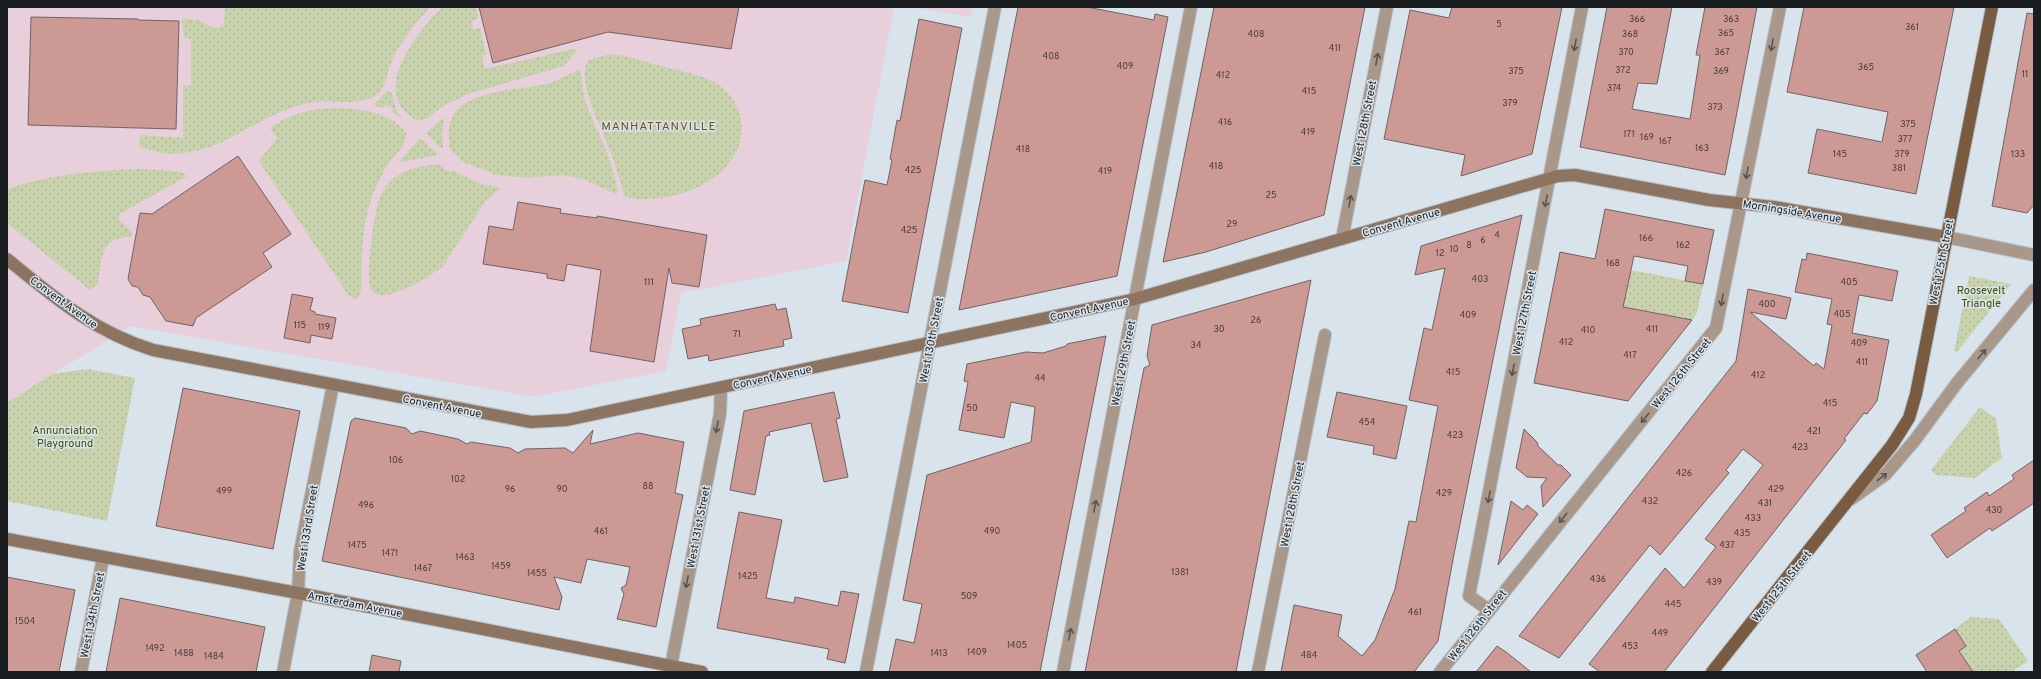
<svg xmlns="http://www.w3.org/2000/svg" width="2041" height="679" viewBox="0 0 2041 679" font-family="Overpass,sans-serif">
	<defs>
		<pattern id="grass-dots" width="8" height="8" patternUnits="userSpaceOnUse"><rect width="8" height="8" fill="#c8d3ad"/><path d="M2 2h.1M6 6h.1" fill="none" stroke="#abb595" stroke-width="1.8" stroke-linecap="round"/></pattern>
	</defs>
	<rect width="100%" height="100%" fill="#d8e3ec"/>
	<!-- education -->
	<path fill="#e7d0dc" d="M7,7H894L846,261L681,293L666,371L538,396H528L130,326L7,403Z
		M914,7H973L971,17Z"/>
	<!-- grass -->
	<path fill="url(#grass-dots)" d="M225,7H430C416,23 402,40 393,58C388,68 387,84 379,92C364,109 331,98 309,103C257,113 226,154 169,154C159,153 149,149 139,147L140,135L183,138V85L191,86V39L184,38L182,19L199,20L211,27L218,28L224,23Z
		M442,7H476L478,18L472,22L473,30L480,28L486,54L482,56L485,69L578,48L564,66L468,94L443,106L428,118L418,121C366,94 417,33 442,7Z
		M610,54C629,56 640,60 657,65C678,71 701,73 720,86C730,93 737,104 740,116C751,160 705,192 666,197C652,199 637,201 624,196C620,179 615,164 609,148C602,128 576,82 588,60Z
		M578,70L581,71C582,105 594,120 606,150C611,163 615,177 618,191L616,194L583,179L562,175L527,178L496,175L462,161L450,149C449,138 447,126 453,116C465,92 518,89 541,85C554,83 566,76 578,70Z
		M388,90L392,93L395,106L401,118L392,112L393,108L385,105L383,108L373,105Z
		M333,108C359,109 390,111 406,133C407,147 391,158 385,169C379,179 374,190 371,200C361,229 362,261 361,291L359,297L356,299L349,296L259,161L277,138L270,128C293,113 306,110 333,108Z
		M444,117L442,132L443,148H441L426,133Z
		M420,138L439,155L401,162V159Z
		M432,165H443V169L450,172L452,170L481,184L501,188L485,202L443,266C433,275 384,306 372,291C364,282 374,216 378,203C379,197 384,189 388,184C399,171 415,167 432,165Z
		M140,169L175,171L185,174L186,177L119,214V220L132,232V237C101,236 101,259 98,283L90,290L7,223V189C50,174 95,171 140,169Z
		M1631,270L1703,284L1697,313L1692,320L1623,307Z
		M1969,276L2011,284L1957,352L1954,351Z
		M88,369L135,378L107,521L7,501V403L52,374Z
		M1980,407L1996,419L2002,458L1975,478L1936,475L1931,470Z
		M1971,617L1999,619L2028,661L2011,672H1973L1959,651L1966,646L1955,629Z"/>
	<!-- building -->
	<path fill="#cd9995" stroke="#706362" d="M479,7H739L731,49L608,32L493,63Z
		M1018,7H1087L1154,20L1155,14L1168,17L1117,276L959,310Z
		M1214,7H1365L1324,215L1206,252L1163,262Z
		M1452,7H1562L1532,154L1461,176L1465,155L1384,139L1410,10L1449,18Z
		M1607,7H1672L1657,84L1638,83L1632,109L1690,119L1700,55H1696L1705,7H1757L1725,175L1580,147Z
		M1804,7H1954L1916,194L1808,173L1817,129L1882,142L1888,112L1787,92Z
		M2027,13L2034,14V205L2027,213L1992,206Z
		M31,17L138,19V20L179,21L176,129L28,125Z
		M919,19L962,28L908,313L842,301L865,180L887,185L892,160L890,159L897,120L900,121Z
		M238,156L291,234L263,253L272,267L196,318L193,326L166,321L150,297L143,295L138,287L132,286L128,279L140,213L152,214Z
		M518,202L561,209L560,213L597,218V216L707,235L699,287L672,283L669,268L654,362L590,351L601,270L567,264L564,281L547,278V274L483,264L489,226L513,230Z
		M1605,209L1714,230L1703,284L1685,281L1688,266L1634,256L1623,307L1692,320L1628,401L1534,383L1560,252L1595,259Z
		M1522,215L1454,554L1438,641L1414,672H1281L1294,605L1342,615L1338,636L1362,656L1375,640L1395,589L1409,521L1416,522L1438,406L1409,400L1424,328L1432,330L1445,268L1415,275L1421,246Z
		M1807,253L1898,271L1892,301L1859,295L1852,333L1889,340L1877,401L1867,414L1864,413L1844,439L1846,440L1664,672H1600L1589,664L1665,568L1684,588L1716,547L1705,539L1763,465L1743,449L1726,470L1729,473L1660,555L1650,545L1559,658L1519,636L1736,361L1748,289L1791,298L1786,319L1750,312L1814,366L1816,363L1824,369L1832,325L1827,324L1832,299L1795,292L1802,259L1806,260Z
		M1311,280L1236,672H1085L1144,368L1150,365L1147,356L1152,325Z
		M292,294L313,298L310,310L315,312V314L336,318L332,339L311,335L310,343L284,338Z
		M775,304L777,310L786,308L792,338L783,340L784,346L709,361L708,355L688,359L682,329L701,325L700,319Z
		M1106,336L1040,672H889L896,639L914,643L922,604L903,600L927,475L1031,442L1035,407L1011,402L1004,438L959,430L968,382L964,381L967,364L1026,352L1043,353L1066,346L1067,344Z
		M183,388L300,411L273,549L156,526Z
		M834,392L840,418L836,419L848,477L824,482L811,423L769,432L770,435L766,436L755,495L730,490L744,411Z
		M1337,392L1407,406L1396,459L1373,454L1374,446L1327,437Z
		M355,418L406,428L412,434L420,431L458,439L467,444L471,442L510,448L518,453L525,449L565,448L573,453L593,430L590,444L638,433L684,442L675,493L683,495L656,627L617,619L624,594L621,588L626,585L630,567L587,559L581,583L554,577L562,597L559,610L322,561L351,421Z
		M1524,429L1537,442L1538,446L1558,465H1561L1571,475L1543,507L1541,486L1547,478L1527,477L1516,468Z
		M2034,460V503L1992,531L1990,528L1947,558L1931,535L1966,511L1964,508L1987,492L1989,496L2014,479L2012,475Z
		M1511,501L1523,510L1527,505L1538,514L1498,565Z
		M739,512L782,520L766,598L794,603L795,597L838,606L841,591L859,594L845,663L827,659L829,649L717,628Z
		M7,577L75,590L59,672H7Z
		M120,598L265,627L256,672H106Z
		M1955,629L1966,646L1959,651L1973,672H1927L1916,655Z
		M1497,646L1506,652L1531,672H1476Z
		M372,655L401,661L399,672H369Z"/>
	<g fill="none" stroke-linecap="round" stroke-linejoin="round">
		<defs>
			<path id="street" d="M1946,237L2034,255
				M1342,239L1387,7
				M1851,499L1886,474L1915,440L1957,383L2034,290
				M1489,610L1469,596L1582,7
				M671,666L720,414L721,388
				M81,672L103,558
				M283,672L298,593L300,552L333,385
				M866,672L995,7
				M1063,672L1191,7
				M1258,672L1325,335
				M1440,672L1716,328L1780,7"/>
			<path id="secondary" d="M7,259C55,298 93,331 153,350L531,422L567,420L1135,299L1558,176L1575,175L1709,200L1774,207L1946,237
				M7,539L298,593L702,672"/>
			<path id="primary" d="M1712,672L1892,445L1909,418L1916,394L1992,7"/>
		</defs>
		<!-- street casing -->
		<use href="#street" stroke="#b6bfc7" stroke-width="14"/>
		<!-- secondary casing -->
		<use href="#secondary" stroke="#b6bfc7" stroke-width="14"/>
		<!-- primary casing -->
		<use href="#primary" stroke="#b6bfc7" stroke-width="14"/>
		<!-- street -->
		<use href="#street" stroke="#a9988a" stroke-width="12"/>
		<!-- secondary -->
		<use href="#secondary" stroke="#8d7460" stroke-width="12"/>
		<!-- primary -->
		<use href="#primary" stroke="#795b42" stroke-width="12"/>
	</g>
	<!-- one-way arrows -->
	<defs><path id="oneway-shaft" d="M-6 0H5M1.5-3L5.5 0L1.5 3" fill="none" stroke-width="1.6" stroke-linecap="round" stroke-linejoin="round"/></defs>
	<g stroke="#5a5450">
		<use href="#oneway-shaft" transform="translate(1575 45) rotate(101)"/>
		<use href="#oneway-shaft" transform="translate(1772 45) rotate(101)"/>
		<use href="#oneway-shaft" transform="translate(1377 59) rotate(-79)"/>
		<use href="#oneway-shaft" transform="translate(1747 173) rotate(101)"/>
		<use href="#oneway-shaft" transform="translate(1350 201) rotate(-79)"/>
		<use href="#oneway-shaft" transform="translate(1546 201) rotate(101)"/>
		<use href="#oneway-shaft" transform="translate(1722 300) rotate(101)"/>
		<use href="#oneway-shaft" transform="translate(1982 354) rotate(-50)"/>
		<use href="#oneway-shaft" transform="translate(1513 370) rotate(101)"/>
		<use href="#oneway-shaft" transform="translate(1645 418) rotate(129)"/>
		<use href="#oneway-shaft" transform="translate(717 427) rotate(101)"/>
		<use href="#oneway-shaft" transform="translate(1882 477) rotate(-37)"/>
		<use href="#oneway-shaft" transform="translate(1489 497) rotate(101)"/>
		<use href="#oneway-shaft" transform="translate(1095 506) rotate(-79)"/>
		<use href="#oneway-shaft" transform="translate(1563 518) rotate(129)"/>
		<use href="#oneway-shaft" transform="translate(687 582) rotate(101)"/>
		<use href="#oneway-shaft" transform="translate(1070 634) rotate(-79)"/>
	</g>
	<g text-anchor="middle" stroke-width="3" stroke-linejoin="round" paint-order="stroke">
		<!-- number labels -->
		<g font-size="9" fill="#463c3d">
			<text x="1637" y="22">366</text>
			<text x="1731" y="22">363</text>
			<text x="1499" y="27">5</text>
			<text x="1912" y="30">361</text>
			<text x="1726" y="36">365</text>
			<text x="1256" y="37">408</text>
			<text x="1630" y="37">368</text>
			<text x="1335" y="51">411</text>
			<text x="1626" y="55">370</text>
			<text x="1722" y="55">367</text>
			<text x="1051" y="59">408</text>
			<text x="1125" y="69">409</text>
			<text x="1866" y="70">365</text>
			<text x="1623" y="73">372</text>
			<text x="1516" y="74">375</text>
			<text x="1721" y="74">369</text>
			<text x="2025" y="77">11</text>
			<text x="1223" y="78">412</text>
			<text x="1614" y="91">374</text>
			<text x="1309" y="94">415</text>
			<text x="1510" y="106">379</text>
			<text x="1715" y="110">373</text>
			<text x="1225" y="125">416</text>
			<text x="1908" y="127">375</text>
			<text x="1308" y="135">419</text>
			<text x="1629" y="137">171</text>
			<text x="1647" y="140">169</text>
			<text x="1905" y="142">377</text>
			<text x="1665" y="144">167</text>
			<text x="1702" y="151">163</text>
			<text x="1023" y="152">418</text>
			<text x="1840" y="157">145</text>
			<text x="1902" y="157">379</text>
			<text x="2018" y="157">133</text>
			<text x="1216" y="169">418</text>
			<text x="1899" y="171">381</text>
			<text x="913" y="173">425</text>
			<text x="1105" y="174">419</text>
			<text x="1271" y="198">25</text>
			<text x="1232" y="227">29</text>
			<text x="909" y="233">425</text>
			<text x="1497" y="238">4</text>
			<text x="1646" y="241">166</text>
			<text x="1483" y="243">6</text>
			<text x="1469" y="248">8</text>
			<text x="1683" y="248">162</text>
			<text x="1454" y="252">10</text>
			<text x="1440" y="256">12</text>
			<text x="1613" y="266">168</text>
			<text x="1480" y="282">403</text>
			<text x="649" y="285">111</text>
			<text x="1849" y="285">405</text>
			<text x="1767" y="307">400</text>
			<text x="1842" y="317">405</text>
			<text x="1468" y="318">409</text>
			<text x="1256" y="323">26</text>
			<text x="300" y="328">115</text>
			<text x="324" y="330">119</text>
			<text x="1219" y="332">30</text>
			<text x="1652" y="332">411</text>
			<text x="1588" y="333">410</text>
			<text x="737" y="337">71</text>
			<text x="1566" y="345">412</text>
			<text x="1859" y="346">409</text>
			<text x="1196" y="348">34</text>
			<text x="1630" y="358">417</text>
			<text x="1862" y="365">411</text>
			<text x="1453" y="375">415</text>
			<text x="1758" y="378">412</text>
			<text x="1040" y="381">44</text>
			<text x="1830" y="406">415</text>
			<text x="972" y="411">50</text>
			<text x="1367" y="425">454</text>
			<text x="1814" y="434">421</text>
			<text x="1455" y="438">423</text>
			<text x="1800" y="450">423</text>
			<text x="396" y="463">106</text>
			<text x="1684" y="476">426</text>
			<text x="458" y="482">102</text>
			<text x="648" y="489">88</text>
			<text x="510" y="492">96</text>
			<text x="562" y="492">90</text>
			<text x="1776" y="492">429</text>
			<text x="224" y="494">499</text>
			<text x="1444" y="496">429</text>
			<text x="1650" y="504">432</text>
			<text x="1765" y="506">431</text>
			<text x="366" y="508">496</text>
			<text x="1994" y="513">430</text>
			<text x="1753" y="521">433</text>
			<text x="601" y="534">461</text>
			<text x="992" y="534">490</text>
			<text x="1742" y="536">435</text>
			<text x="357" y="548">1475</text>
			<text x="1727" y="548">437</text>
			<text x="390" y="556">1471</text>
			<text x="465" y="560">1463</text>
			<text x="501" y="569">1459</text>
			<text x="423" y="571">1467</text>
			<text x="1180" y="575">1381</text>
			<text x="537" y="576">1455</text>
			<text x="748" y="579">1425</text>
			<text x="1598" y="582">436</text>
			<text x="1714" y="585">439</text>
			<text x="969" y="599">509</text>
			<text x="1673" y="607">445</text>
			<text x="1415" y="615">461</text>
			<text x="25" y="624">1504</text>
			<text x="1660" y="636">449</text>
			<text x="1017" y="648">1405</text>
			<text x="1630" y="649">453</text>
			<text x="155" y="651">1492</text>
			<text x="977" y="655">1409</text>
			<text x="184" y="656">1488</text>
			<text x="939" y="656">1413</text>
			<text x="1309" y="658">484</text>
			<text x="214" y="659">1484</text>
		</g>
		<!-- street labels -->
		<g font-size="11" fill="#191d20" stroke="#d8e3ec">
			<text transform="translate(1364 123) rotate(-79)" y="4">West 128th Street</text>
			<text transform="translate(1792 211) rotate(9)" y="4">Morningside Avenue</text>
			<text transform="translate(1401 222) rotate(-16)" y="4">Convent Avenue</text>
			<text transform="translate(1941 262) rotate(-79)" y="4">West 125th Street</text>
			<text transform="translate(64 302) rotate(36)" y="4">Convent Avenue</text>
			<text transform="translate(1089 309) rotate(-12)" y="4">Convent Avenue</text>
			<text transform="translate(1524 313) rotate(-79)" y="4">West 127th Street</text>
			<text transform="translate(931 340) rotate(-79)" y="4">West 130th Street</text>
			<text transform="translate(1123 363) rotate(-79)" y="4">West 129th Street</text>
			<text transform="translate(1681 373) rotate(-51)" y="4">West 126th Street</text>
			<text transform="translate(772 377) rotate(-12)" y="4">Convent Avenue</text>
			<text transform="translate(442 406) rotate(11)" y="4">Convent Avenue</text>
			<text transform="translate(1292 504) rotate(-79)" y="4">West 128th Street</text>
			<text transform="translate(698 527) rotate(-79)" y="4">West 131st Street</text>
			<text transform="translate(307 528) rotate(-81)" y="4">West 133rd Street</text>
			<text transform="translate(1781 586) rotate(-51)" y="4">West 125th Street</text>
			<text transform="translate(355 604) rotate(11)" y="4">Amsterdam Avenue</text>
			<text transform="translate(92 615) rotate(-79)" y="4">West 134th Street</text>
			<text transform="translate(1477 625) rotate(-52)" y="4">West 126th Street</text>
		</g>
		<!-- park labels -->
		<g font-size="11" fill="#404e02" stroke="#d8e3ec">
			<text x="1981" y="294">Roosevelt<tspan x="1981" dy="13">Triangle</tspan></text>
			<text x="65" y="434">Annunciation<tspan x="65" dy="13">Playground</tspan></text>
		</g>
		<!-- neighbourhood labels -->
		<g font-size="12" letter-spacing="1" fill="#704d1c" stroke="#d8e3ec">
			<text x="659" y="130">MANHATTANVILLE</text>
		</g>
	</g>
	<!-- border -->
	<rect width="2041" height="679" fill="none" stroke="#191d20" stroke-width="16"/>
</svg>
